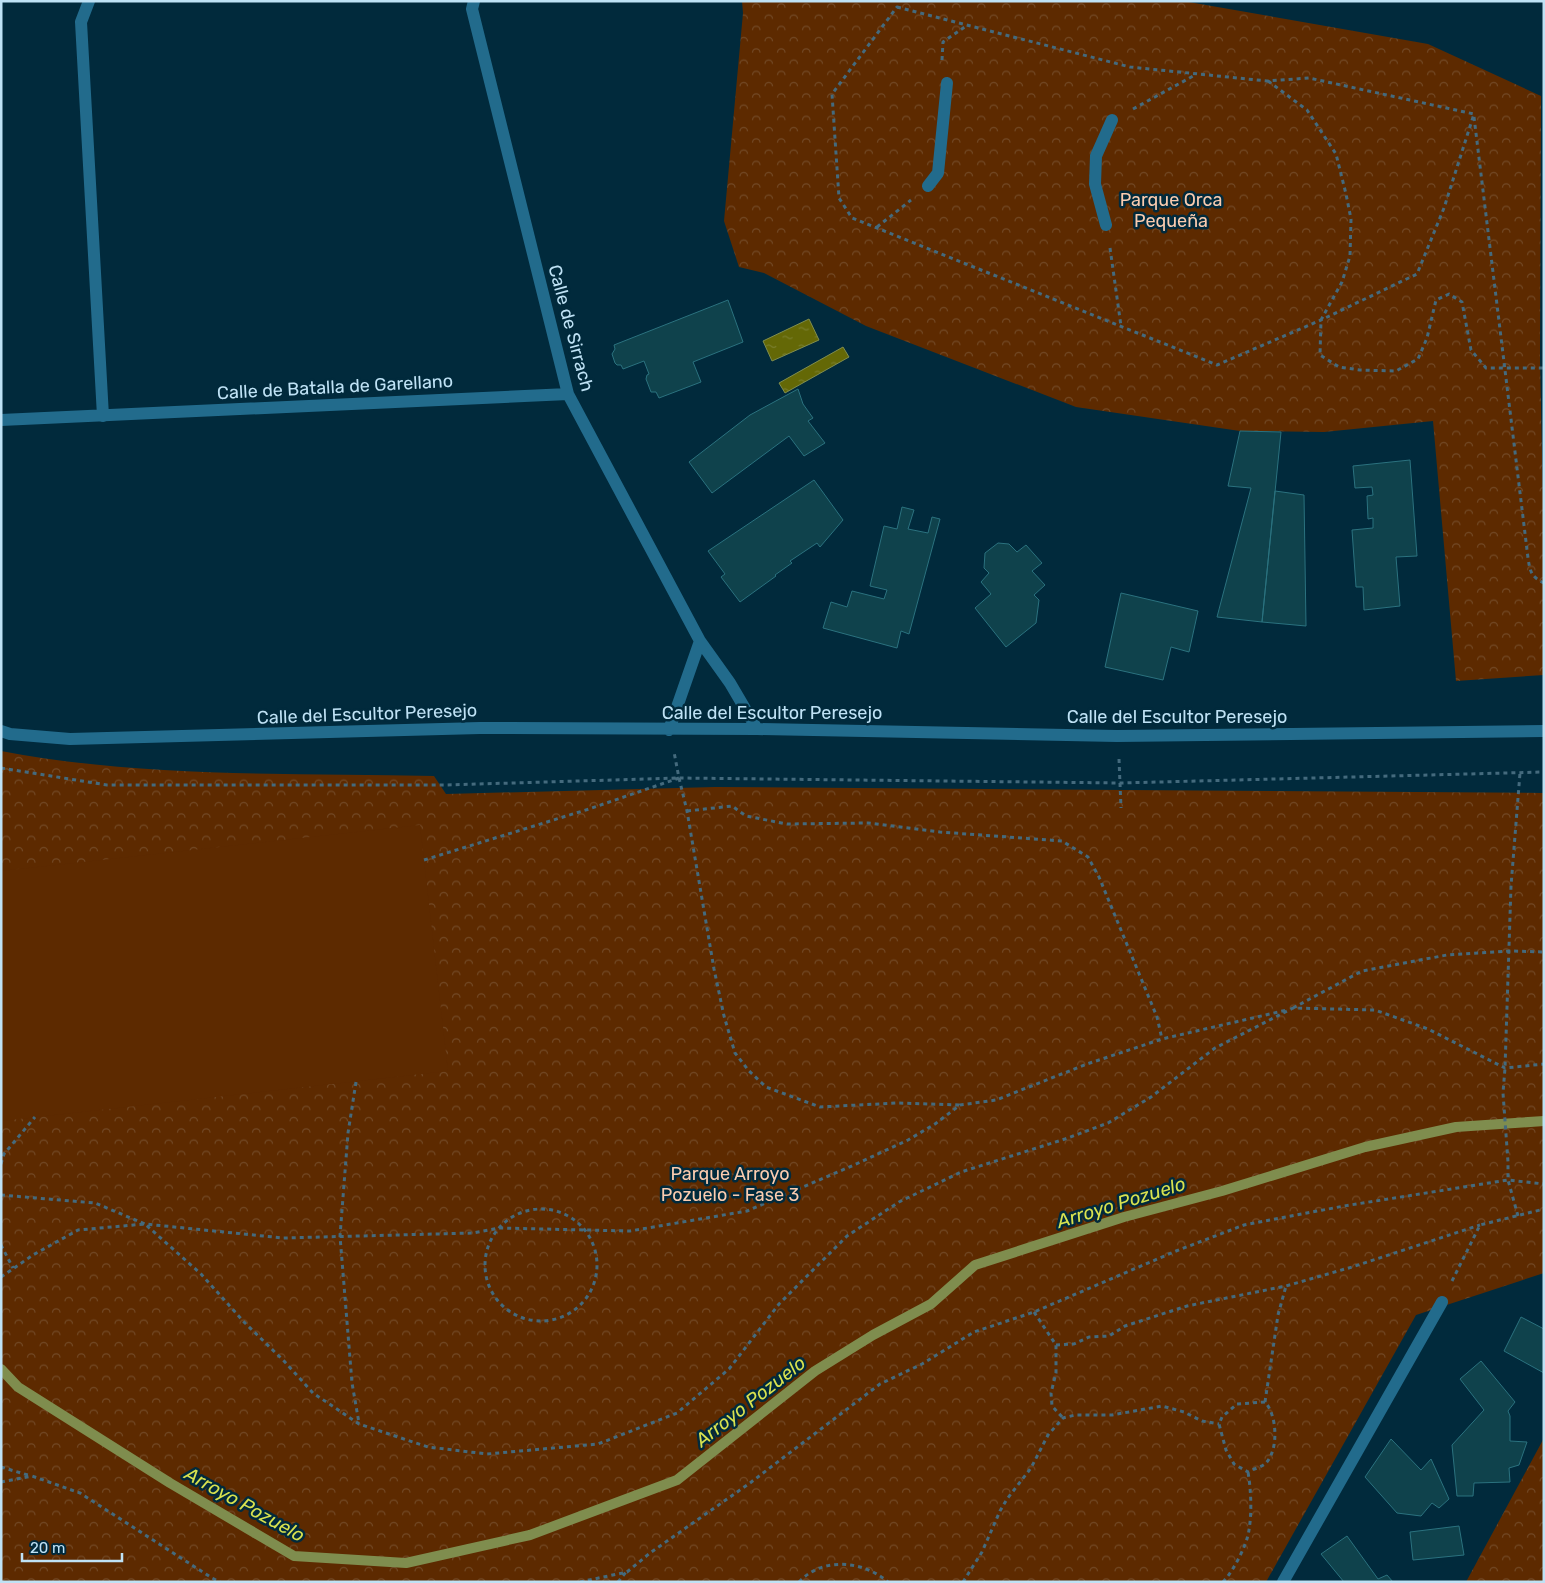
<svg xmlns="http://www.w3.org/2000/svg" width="1545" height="1583" viewBox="0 0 1545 1583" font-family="Rubik,sans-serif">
	<defs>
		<pattern id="park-crowns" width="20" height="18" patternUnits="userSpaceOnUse" patternTransform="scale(1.25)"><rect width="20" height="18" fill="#5d2a00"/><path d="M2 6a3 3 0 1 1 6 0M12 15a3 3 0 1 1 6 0" fill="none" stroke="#724926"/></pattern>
		<pattern id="water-ripples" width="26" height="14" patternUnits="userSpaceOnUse" patternTransform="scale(1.25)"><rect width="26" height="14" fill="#646806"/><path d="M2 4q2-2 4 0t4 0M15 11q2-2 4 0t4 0" fill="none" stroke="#787d2b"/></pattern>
	</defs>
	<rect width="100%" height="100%" fill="#012a3c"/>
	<!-- park -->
	<path fill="url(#park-crowns)" d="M742,1H1183L1428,44L1541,96L1540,359L1544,550V675L1456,681L1433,421L1324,432L1240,431L1076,407L866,326L764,273L739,267L724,221L743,13Z
		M1,751C143,778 290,773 434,776L446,794L715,787L1544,793V1273L1416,1315L1266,1582H1Z
		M1544,1438V1582H1466Z"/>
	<!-- pitch -->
	<path fill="#5d2a00" d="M420,825L448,1071L1,1121V871Z"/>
	<!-- water -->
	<path fill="url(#water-ripples)" stroke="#7f8d4e" d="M809,319L819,340L772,361L763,341Z
		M843,347L849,357L785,393L779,383Z"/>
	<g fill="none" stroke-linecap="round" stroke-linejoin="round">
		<!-- stream -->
		<path stroke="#7f8d4e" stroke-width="10" d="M1,1369L18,1387L170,1483L294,1556L406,1563L530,1535L677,1480L815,1371L873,1335L931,1304L975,1265L1124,1217L1222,1191L1365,1147L1456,1127L1544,1121"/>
	</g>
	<!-- building -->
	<path fill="#0f424c" stroke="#2b727f" d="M728,300L743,342L693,362L701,382L659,398L656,392H651L646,379L647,375L649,374L644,361L623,369L621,365H617L615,363L612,354L615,349L614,345Z
		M798,389L803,404L813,418L808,421L825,443L804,456L789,436L712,493L689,462L750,415Z
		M1240,431L1281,432L1262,622L1217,617L1251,488L1228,486Z
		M1410,460L1417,556L1396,557L1400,606L1364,610L1363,587H1356L1352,530L1373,528V518L1368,519L1367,496L1373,495L1372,487L1355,488L1353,466Z
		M814,480L843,520L820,547L817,543L790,561L792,563L775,575L776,576L740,602L721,577L725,574L708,551Z
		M1275,491L1304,495L1306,626L1262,622Z
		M902,507L914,510L908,529L928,533L932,517L940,519L909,634L901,631L897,648L823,628L831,602L847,607L852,591L884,599L887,590L870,586L884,526L897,529Z
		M998,543L1009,544L1017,552L1026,545L1042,563L1032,571L1045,585L1034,595L1039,600L1036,623L1006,647L975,608L991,594L981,582L989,573L984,568L985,553Z
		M1121,593L1198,611L1189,652L1171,647L1163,680L1105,667Z
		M1521,1317L1544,1329V1373L1504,1351Z
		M1481,1361L1515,1402L1508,1411L1510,1416V1441L1527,1442L1519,1465L1509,1468L1510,1482L1474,1483L1473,1496H1457L1452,1445L1484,1410L1460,1379Z
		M1391,1439L1421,1470L1431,1459L1449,1499L1439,1508L1432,1503L1421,1516L1397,1513L1365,1477Z
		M1459,1526L1464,1555L1413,1560L1410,1532Z
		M1347,1536L1378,1579L1387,1575L1393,1582H1344L1321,1554Z"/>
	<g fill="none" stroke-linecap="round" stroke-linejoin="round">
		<!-- path -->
		<path stroke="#446a7d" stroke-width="3" stroke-dasharray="4 4" stroke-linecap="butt" d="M897,7L1130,67L1267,81L1309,78L1474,114L1444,208L1417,274L1321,320L1217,365L852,218L839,198L832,94Z
			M942,60L943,42L966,26
			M1268,81L1307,110L1336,154L1346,194L1351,219L1350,256L1342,282L1321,320L1320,355L1339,367L1360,370L1396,371L1418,359L1427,338L1436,300L1449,294L1462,302L1471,350L1486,368H1544
			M1133,109L1195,75
			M1474,117L1528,558C1530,571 1531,577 1544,583
			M877,227L911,200
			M1110,248L1121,326
			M1119,759L1121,808
			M1,768L107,785H445L679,778L1121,783L1544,772
			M679,778L687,811L714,969L724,1016L735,1053L749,1071L766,1087L820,1107L897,1103L960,1105
			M687,811L732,806L746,816L787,824L868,823L940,832L1062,841L1088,857L1099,877L1157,1017L1162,1039
			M424,860L589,809L679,778L674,752
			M1293,1008L1362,971L1447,955L1510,951L1544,952
			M356,1082L348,1133L340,1236L352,1383L359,1423
			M1,1164L4,1154L35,1117
			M1,1195L95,1203L145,1224L283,1238L473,1233L499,1228L630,1231L747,1211L854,1165L908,1140L935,1124L960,1105L996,1100L1087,1064L1162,1039L1287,1010
			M485 1265a56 56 0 1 1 112 0a56 56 0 1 1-112 0Z
			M1518,1216L1508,1180V1162L1503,1093L1505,1068L1511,886L1520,773
			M1,1245L13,1268
			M1,1277L33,1255L78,1230L145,1224L201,1274L245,1323L284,1361L313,1393L359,1424L428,1447L487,1454L598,1444L677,1413L729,1369L779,1304L847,1236L899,1202L961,1172L1065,1139L1108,1123L1151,1097L1215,1048L1293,1008L1375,1010L1428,1029L1505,1068L1544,1064
			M1452,1281L1480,1225L1544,1209
			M1034,1312L1056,1345V1373L1051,1393L1052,1406L1063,1418
			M1056,1345L1074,1344L1089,1337L1109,1336L1125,1326L1187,1306L1286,1286L1352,1267L1480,1225
			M1265,1402L1237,1404L1222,1417L1219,1424L1226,1450L1234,1464L1248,1472C1253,1469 1262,1467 1266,1463C1279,1449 1277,1415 1265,1402L1278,1315L1286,1286
			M1,1467L31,1476
			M1,1482L32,1476L80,1493L212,1578L220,1582
			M580,1582L627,1572L650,1553L750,1483L880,1384L922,1364L974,1332L1034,1312L1176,1251L1244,1225L1344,1206L1508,1180L1544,1184
			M618,1582L626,1572
			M799,1582C823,1556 864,1561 888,1582
			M963,1582L982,1552L1000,1511L1007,1499L1031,1468L1048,1435L1063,1418L1075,1415H1112L1162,1406L1184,1412L1202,1421L1219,1424
			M1223,1582C1234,1570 1247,1545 1249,1530C1252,1512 1251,1490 1248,1472"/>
		<!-- lane -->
		<path stroke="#226b8c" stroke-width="12" d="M1283,1582L1442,1302"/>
		<!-- street -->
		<path stroke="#226b8c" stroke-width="12" d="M89,1L81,22L103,416
			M474,1L472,9L568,394L700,641L730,683L757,729
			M928,186L938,173L947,83
			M1106,225L1095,184L1096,156L1112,120
			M1,420L568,394
			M669,730L700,641
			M1,731L10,734L70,739L480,728L757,729L1117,736L1544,731"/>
	</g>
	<g text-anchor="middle" stroke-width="5" stroke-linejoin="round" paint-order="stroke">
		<!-- park labels -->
		<g font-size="18" fill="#fbccaf" stroke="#012a3c">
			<text x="1171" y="206">Parque Orca<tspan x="1171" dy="21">Pequeña</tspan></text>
			<text x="730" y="1180">Parque Arroyo<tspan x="730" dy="21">Pozuelo - Fase 3</tspan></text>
		</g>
		<!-- street labels -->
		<g font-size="18" fill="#bfe2f5" stroke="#012a3c">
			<text transform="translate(571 328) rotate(75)" y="6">Calle de Sirrach</text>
			<text transform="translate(335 387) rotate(-3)" y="6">Calle de Batalla de Garellano</text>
			<text x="772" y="719">Calle del Escultor Peresejo</text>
			<text transform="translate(367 714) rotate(-2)" y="6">Calle del Escultor Peresejo</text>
			<text x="1177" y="723">Calle del Escultor Peresejo</text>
		</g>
		<!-- water labels -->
		<g font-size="19" font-style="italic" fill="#d9e24f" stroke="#012a3c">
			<text transform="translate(1121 1202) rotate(-17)" y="7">Arroyo Pozuelo</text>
			<text transform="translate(750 1401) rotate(-38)" y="7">Arroyo Pozuelo</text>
			<text transform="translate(245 1504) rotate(29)" y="7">Arroyo Pozuelo</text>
		</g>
	</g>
	<!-- border -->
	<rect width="1545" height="1583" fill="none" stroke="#bfe2f5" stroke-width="5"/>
	<!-- scale -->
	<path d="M22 1553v8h100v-8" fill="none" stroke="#bfe2f5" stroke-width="2.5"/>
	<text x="30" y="1553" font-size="15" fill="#bfe2f5" stroke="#012a3c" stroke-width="4" paint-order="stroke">20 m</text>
</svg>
